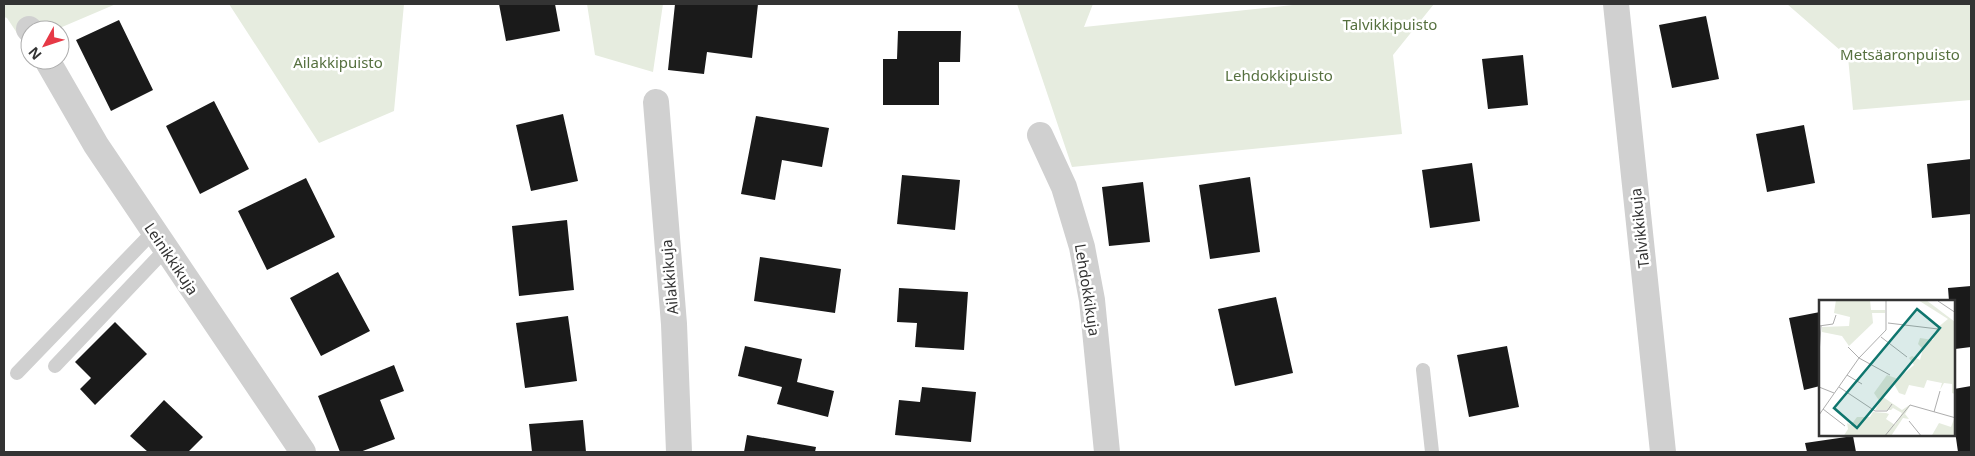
<svg xmlns="http://www.w3.org/2000/svg" width="1975" height="456" viewBox="0 0 1975 456" font-family="'Noto Sans',sans-serif">
	<rect width="100%" height="100%" fill="#fff"/>
	<!-- green -->
	<path fill="#e6ecdf" d="M4,4H116L55,30H30V39L23,42L7,18L4,17Z
		M229,4H404L394,111L319,143Z
		M587,4H663L653,72L595,55Z
		M1017,4H1093L1084,27L1302,4H1434L1393,55L1402,134L1072,167Z
		M1787,4H1971V100L1853,110L1848,57Z"/>
	<!-- building -->
	<path fill="#1a1a1a" d="M499,4H555L560,31L506,41Z
		M675,4H758L752,58L707,52L704,74L668,70Z
		M1706,16L1719,79L1672,88L1659,25Z
		M119,20L153,90L111,111L76,40Z
		M898,31H961L960,62H939V105H883V59H897Z
		M1523,55L1528,105L1488,109L1482,59Z
		M214,101L249,169L200,194L166,126Z
		M563,114L578,181L531,191L516,125Z
		M756,116L829,128L822,167L782,160L775,200L741,194Z
		M1804,125L1815,183L1767,192L1756,134Z
		M1971,159V214L1932,218L1927,164Z
		M1472,163L1480,221L1430,228L1422,170Z
		M902,175L960,180L955,230L897,224Z
		M1250,177L1260,252L1210,259L1199,185Z
		M306,178L335,237L267,270L238,211Z
		M1143,182L1150,242L1109,246L1102,187Z
		M567,220L574,290L519,296L512,226Z
		M760,257L841,269L835,313L754,301Z
		M338,272L370,331L321,356L290,298Z
		M1971,286V347L1955,349L1954,301H1949L1948,288Z
		M899,288L968,292L964,350L915,347L917,323L897,322Z
		M1276,297L1293,373L1235,386L1218,309Z
		M1820,312V386L1804,390L1789,318Z
		M568,316L577,381L525,388L516,323Z
		M115,322L147,354L95,405L80,389L91,378L75,362Z
		M745,346L802,359L797,382L834,391L828,417L777,404L782,387L738,376Z
		M1507,346L1519,407L1469,417L1457,355Z
		M394,365L404,391L380,400L395,439L360,452H340L318,396Z
		M1971,386V451L1958,452L1954,424V389Z
		M922,387L976,392L971,442L895,435L899,400L920,402Z
		M164,400L203,437L188,452H148L130,436Z
		M583,420L586,452H532L529,424Z
		M747,435L816,447L815,452H744Z
		M1853,436L1856,452H1807L1805,443Z"/>
	<g fill="none" stroke-linecap="round" stroke-linejoin="round">
		<!-- lane -->
		<path stroke="#d0d0d0" stroke-width="14" d="M55,366L165,250
			M1423,370L1432,452
			M17,373L153,232"/>
		<!-- street -->
		<path stroke="#d0d0d0" stroke-width="26" d="M1616,4L1663,452
			M29,29L30,30
			M47,60L96,145L303,452
			M656,102L674,324L679,452
			M1040,135L1064,187L1082,247L1092,300L1107,452"/>
	</g>
	<g text-anchor="middle" stroke-width="5" stroke-linejoin="round" paint-order="stroke">
		<!-- park labels -->
		<g font-size="15" fill="#56703f" stroke="#fff">
			<text x="1390" y="30">Talvikkipuisto</text>
			<text x="1900" y="60">Metsäaronpuisto</text>
			<text x="338" y="68">Ailakkipuisto</text>
			<text x="1279" y="81">Lehdokkipuisto</text>
		</g>
		<!-- street labels -->
		<g font-size="15" fill="#333" stroke="#fff">
			<text transform="translate(1640 228) rotate(-96)" y="5">Talvikkikuja</text>
			<text transform="translate(171 259) rotate(56)" y="5">Leinikkikuja</text>
			<text transform="translate(670 277) rotate(-95)" y="5">Ailakkikuja</text>
			<text transform="translate(1087 290) rotate(81)" y="5">Lehdokkikuja</text>
		</g>
	</g>
	<!-- overview -->
	<g transform="translate(1819 300)">
		<rect width="136" height="136" fill="#fff"/>
		<path d="M17,0H51L52,10H66V13H53L54,23L30,46L23,36L3,32V27L30,26L31,17L15,13ZM99,0H107L136,22V94L133,93V84L125,83L121,90L123,83L108,80L105,88L90,85L86,95L80,93L74,82L64,97L83,110L92,104L86,114L90,119L84,118L72,136L24,137L29,129L28,123L32,125L38,117H51L54,112L67,113L70,114L67,119L76,125L83,113L74,108L72,110H56L61,102L55,93L68,75L79,79L95,65L90,58L93,56L101,60L104,49L99,44L101,38L114,40L118,28L129,19ZM135,119L136,136L112,137L120,123L132,127Z" fill="#e6ecdf"/>
		<path fill="none" stroke="#adadad" stroke-width="1" d="M119,1L137,13M69,23L119,29M0,26L14,24L17,15M62,37L88,57M29,47L40,58L71,75M0,54L2,26M28,75L43,84M0,87L15,93M20,87L56,111H68L73,104M4,109L26,126M115,112L121,91M0,115L40,58L67,30V0M90,121L103,137M65,137L91,105L137,118"/>
		<path fill="#0f766e" fill-opacity="0.15" stroke="#0f766e" stroke-width="2.5" d="M98,9L121,28L38,128L15,108Z"/>
		<rect width="136" height="136" fill="none" stroke="#333" stroke-width="2.5"/>
	</g>
	<!-- border -->
	<rect width="1975" height="456" fill="none" stroke="#333333" stroke-width="10"/>
	<!-- north arrow -->
	<g transform="translate(45 45) rotate(230)"><circle r="24" fill="#ffffff" stroke="#adadad"/>
	<path d="M0-4L9 19L0 12L-9 19Z" fill="#e63946"/>
	<text y="-8" font-size="14" font-weight="bold" text-anchor="middle" fill="#333333">N</text>
	</g>
</svg>
